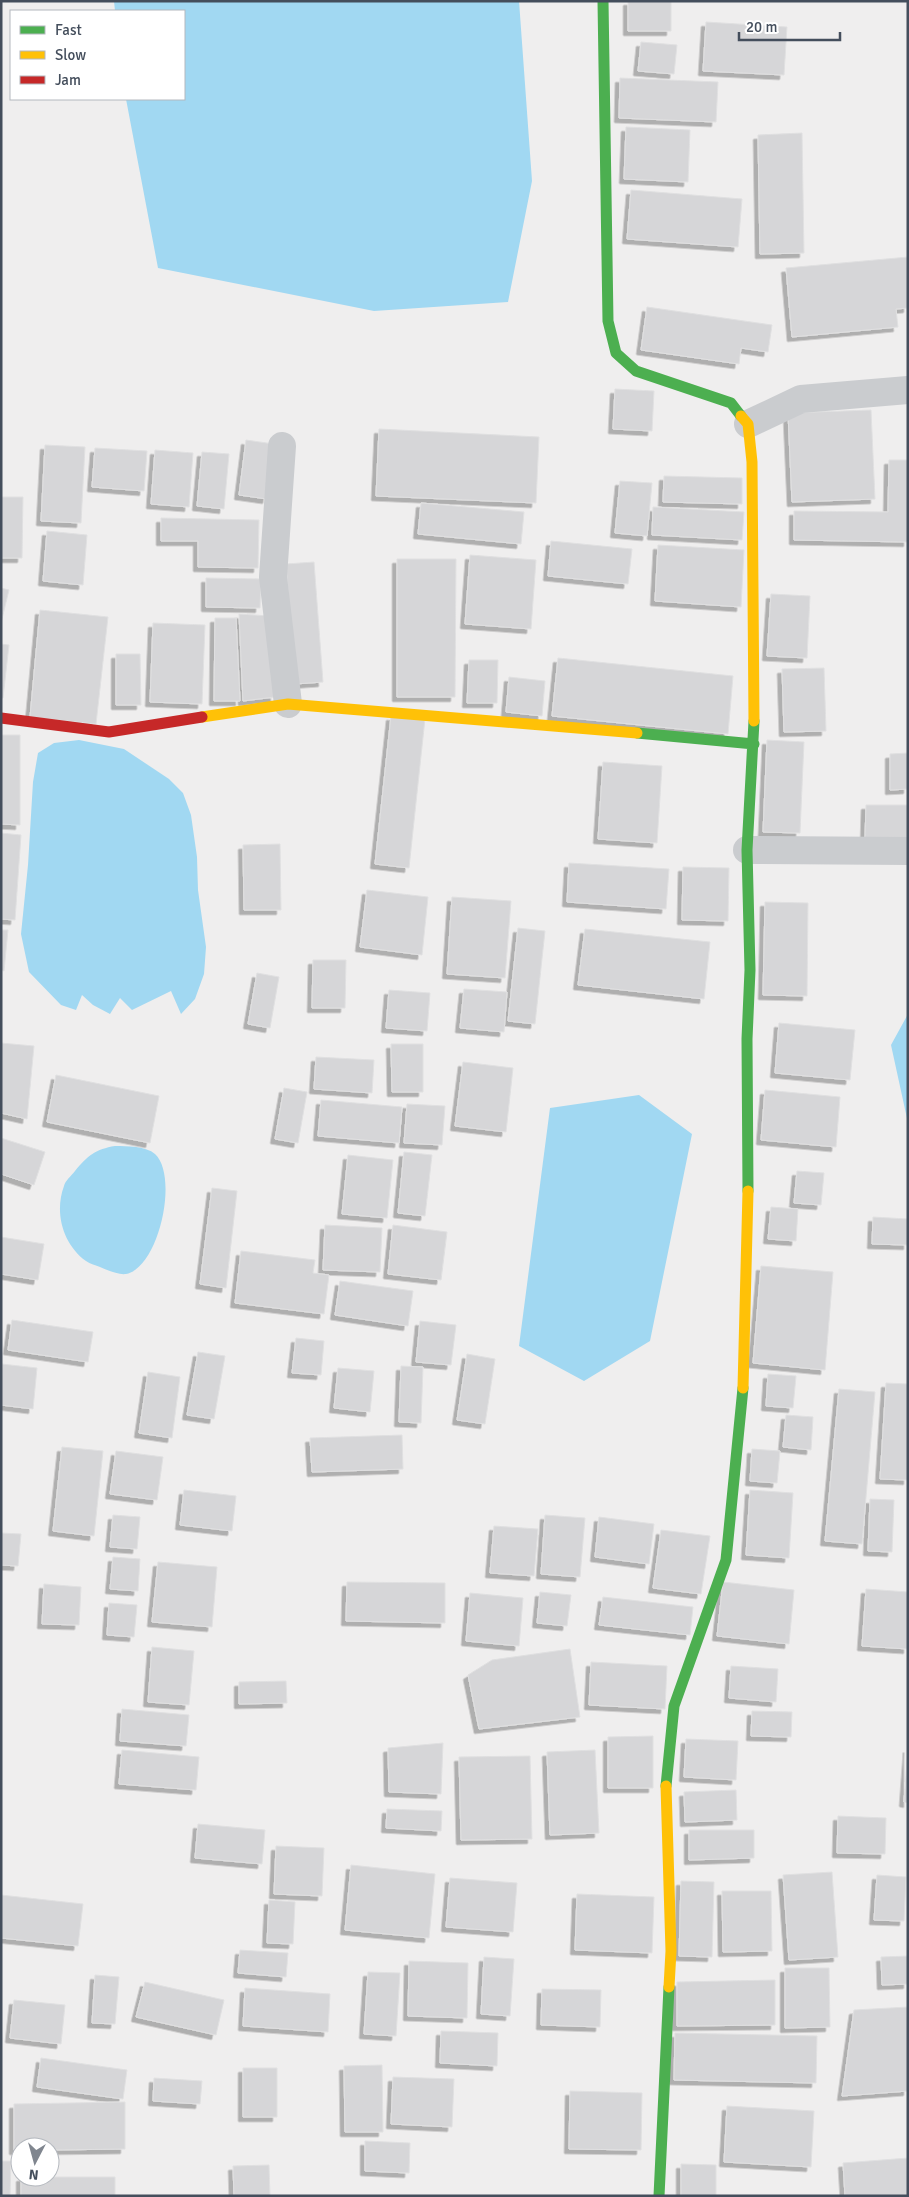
<svg xmlns="http://www.w3.org/2000/svg" width="909" height="2197" viewBox="0 0 909 2197" font-family="Signika,sans-serif">
	<defs>
		<filter id="shadow"><feDropShadow dx="-4.5" dy="4.5" stdDeviation="0" flood-color="#0004"/></filter>
	</defs>
	<rect width="100%" height="100%" fill="#efeeee"/>
	<!-- water -->
	<path fill="#a1d8f2" d="M114,1H519L532,181L508,302L374,311L158,268L126,99H184V11H115Z
		M79,740L124,749L169,779L183,793L191,815L197,857L198,890L206,947L204,974L195,999L181,1014L171,991L132,1010L120,998L110,1014L93,1005L82,995L76,1010L61,1005L29,972L21,934L28,865L33,782L38,753L54,743Z
		M908,1014V1123L891,1045Z
		M639,1095L692,1134L650,1341L584,1381L519,1346L550,1108Z
		M115,1146C127,1146 146,1146 155,1154C179,1176 159,1268 126,1274C118,1275 107,1270 100,1267C96,1265 90,1264 86,1261C63,1244 54,1213 64,1186C65,1181 71,1176 75,1171C87,1156 96,1149 115,1146Z"/>
	<!-- building -->
	<path fill="#d6d6d8" stroke="#e0e0e1" filter="url(#shadow)" d="M628,1H671V31H628Z
		M706,22L787,27L784,75L703,71Z
		M641,42L677,45L674,74L638,71Z
		M620,78L718,82L716,122L619,118Z
		M626,127L690,130L688,182L624,179Z
		M802,133L804,253L760,254L758,135Z
		M631,190L742,199L738,247L627,239Z
		M908,257V308L896,309L898,327L792,337L786,268Z
		M647,307L772,325L768,352L741,348L739,364L641,350Z
		M615,389L654,391L652,431L613,429Z
		M871,410L875,499L792,502L788,413Z
		M379,429L539,437L536,503L376,496Z
		M246,440L274,444L267,499L239,495Z
		M45,445L85,447L81,523L41,521Z
		M95,448L147,451L144,491L92,487Z
		M155,450L193,453L189,507L151,504Z
		M202,452L229,454L224,509L197,506Z
		M889,460H908V542L794,540V511L888,512Z
		M664,476L742,478V504L663,502Z
		M620,481L652,483L647,536L615,533Z
		M1,497H23L22,558H1Z
		M421,503L524,512L521,544L418,534Z
		M653,507L744,512L742,540L652,535Z
		M161,518L259,520L258,568L198,567V541H161Z
		M47,531L87,535L83,585L43,581Z
		M551,541L632,549L628,584L548,576Z
		M658,545L744,550L741,607L655,601Z
		M470,555L536,560L531,629L465,624Z
		M397,559H456L455,697H397Z
		M314,562L323,682L295,684L286,564Z
		M206,578L261,579L260,608L206,607Z
		M1,588L9,590L1,623Z
		M771,594L810,596L807,658L767,656Z
		M40,610L108,617L96,724L30,717Z
		M239,614L270,616L275,697L243,701Z
		M215,618H236L240,701H214Z
		M153,623L205,625L202,704L150,702Z
		M1,644L9,645L3,698H1Z
		M116,654H140L141,705H116Z
		M558,658L733,676L728,734L552,716Z
		M469,660H498L497,703H467Z
		M824,668L826,731L784,732L782,669Z
		M509,677L545,681L542,716L506,712Z
		M391,716L425,719L409,868L375,864Z
		M1,735H20V825L1,824Z
		M767,740L804,742L800,833L763,832Z
		M908,753V789L890,790V754Z
		M603,762L662,766L657,843L598,839Z
		M866,805H908V840L865,839Z
		M1,833L21,835L15,920L1,919Z
		M280,844L281,910H244L243,845Z
		M569,863L669,869L666,909L567,902Z
		M683,867L729,868L728,921L682,920Z
		M367,890L428,897L422,955L360,947Z
		M452,897L511,901L505,978L447,974Z
		M765,902L808,903L807,996L763,995Z
		M518,928L545,931L535,1024L508,1021Z
		M585,929L710,942L704,999L578,985Z
		M1,930H8L4,971L1,970Z
		M313,960H346L345,1008H312Z
		M257,973L279,977L270,1028L248,1024Z
		M464,989L507,992L504,1032L460,1028Z
		M389,990L430,993L427,1031L386,1028Z
		M779,1023L855,1030L850,1080L775,1073Z
		M1,1043L34,1046L27,1119L1,1113Z
		M391,1044H423V1092H392Z
		M316,1057L374,1060L372,1093L314,1089Z
		M463,1062L513,1068L506,1132L455,1126Z
		M56,1075L159,1096L150,1143L47,1122Z
		M284,1088L307,1092L298,1143L275,1139Z
		M765,1090L840,1097L836,1147L761,1140Z
		M321,1100L402,1107L399,1143L318,1136Z
		M407,1104L445,1106L442,1145L404,1143Z
		M1,1138L45,1152L34,1185L1,1174Z
		M404,1152L432,1155L425,1216L398,1213Z
		M348,1155L393,1160L387,1218L342,1214Z
		M797,1171L824,1173L821,1205L794,1203Z
		M212,1188L237,1191L226,1288L200,1284Z
		M771,1207L798,1209L796,1241L768,1239Z
		M873,1217L908,1219V1245L872,1244Z
		M325,1225L382,1228L380,1272L323,1270Z
		M393,1225L447,1232L441,1280L388,1274Z
		M1,1237L44,1244L38,1280L1,1274Z
		M241,1251L315,1260L313,1273L329,1275L324,1314L235,1303Z
		M761,1266L833,1272L825,1370L753,1363Z
		M340,1281L413,1291L408,1326L335,1315Z
		M12,1320L93,1332L88,1362L8,1350Z
		M420,1321L456,1325L451,1365L416,1362Z
		M296,1338L324,1341L321,1375L292,1373Z
		M198,1352L225,1356L214,1419L187,1415Z
		M467,1354L495,1359L485,1424L457,1420Z
		M2,1364L37,1368L33,1409L1,1405Z
		M401,1366L423,1367L421,1423L399,1422Z
		M338,1368L374,1371L370,1412L334,1408Z
		M148,1372L180,1377L172,1438L139,1433Z
		M768,1374L796,1376L793,1408L766,1406Z
		M886,1383L908,1384V1480L880,1479Z
		M839,1389L875,1392L862,1544L825,1541Z
		M786,1415L813,1417L811,1450L783,1447Z
		M402,1435L403,1469L312,1472L310,1438Z
		M62,1447L103,1451L94,1536L53,1531Z
		M752,1449L780,1451L777,1483L750,1481Z
		M116,1451L163,1457L157,1500L110,1494Z
		M184,1490L236,1496L232,1531L180,1525Z
		M750,1490L793,1493L789,1558L746,1555Z
		M870,1499L894,1500L892,1552L868,1551Z
		M113,1515L140,1517L137,1549L110,1547Z
		M545,1515L585,1518L580,1577L541,1574Z
		M599,1517L654,1524L649,1564L595,1557Z
		M494,1526L538,1529L534,1576L490,1573Z
		M661,1530L710,1536L701,1594L653,1588Z
		M1,1533L21,1534L18,1566L1,1565Z
		M113,1557L140,1559L138,1591L110,1589Z
		M158,1562L217,1567L212,1627L152,1622Z
		M347,1582L445,1583V1623L346,1621Z
		M723,1582L794,1590L789,1644L717,1636Z
		M44,1584L81,1587L79,1625L42,1624Z
		M866,1589L908,1592V1649L862,1646Z
		M540,1592L571,1595L567,1626L537,1623Z
		M470,1593L523,1598L519,1646L466,1641Z
		M603,1597L693,1607L690,1635L599,1625Z
		M109,1603L137,1605L134,1637L107,1635Z
		M152,1647L194,1651L189,1705L148,1702Z
		M570,1649L580,1717L479,1729L468,1675L492,1660Z
		M591,1662L667,1666L665,1709L589,1705Z
		M731,1666L778,1669L776,1702L729,1698Z
		M286,1681L287,1703L239,1704V1682Z
		M122,1709L189,1715L186,1746L120,1741Z
		M752,1711L792,1712L791,1737L751,1736Z
		M653,1736V1788H608V1737Z
		M686,1739L738,1741L736,1780L684,1777Z
		M443,1743L441,1794L389,1792L388,1748Z
		M908,1748V1803L904,1802Z
		M122,1750L199,1757L196,1790L119,1784Z
		M595,1750L599,1833L550,1835L547,1752Z
		M530,1756L532,1839L461,1840L459,1757Z
		M736,1790L737,1820L685,1822L684,1792Z
		M387,1809L442,1811L441,1831L386,1828Z
		M838,1816L886,1818L885,1854L837,1853Z
		M198,1824L265,1830L262,1864L195,1858Z
		M689,1830H754V1858L689,1860Z
		M276,1846L324,1848L322,1896L274,1894Z
		M351,1865L435,1874L429,1938L345,1930Z
		M832,1872L838,1957L789,1960L783,1875Z
		M877,1875L906,1877L904,1921L874,1920Z
		M450,1878L517,1883L513,1932L446,1927Z
		M681,1881L714,1882L712,1957L679,1956Z
		M722,1891H771L772,1951L723,1952Z
		M577,1894L654,1897L652,1953L575,1950Z
		M1,1895L83,1904L78,1946L1,1938Z
		M269,1900L295,1902L293,1944L267,1943Z
		M240,1950L288,1953L286,1977L238,1973Z
		M908,1956V1984L882,1985L881,1957Z
		M484,1957L514,1959L510,2016L481,2014Z
		M409,1961L468,1963L467,2018L408,2016Z
		M785,1968H829L830,2027L785,2028Z
		M368,1972L400,1973L396,2036L364,2034Z
		M95,1975L119,1977L115,2024L92,2023Z
		M775,1980V2025L677,2026V1982Z
		M145,1982L224,2000L216,2035L136,2017Z
		M245,1988L330,1994L328,2032L243,2026Z
		M542,1989L601,1990L600,2027L541,2025Z
		M14,2000L65,2005L61,2044L10,2038Z
		M908,2007V2091L842,2096L854,2010Z
		M441,2031L498,2033L497,2066L440,2063Z
		M675,2033L817,2036L816,2083L674,2080Z
		M41,2058L127,2070L123,2099L37,2087Z
		M382,2065L383,2132H345L344,2066Z
		M243,2068H277V2117H243Z
		M393,2077L454,2079L452,2127L391,2124Z
		M154,2078L202,2081L200,2104L153,2101Z
		M570,2091L642,2093L641,2150L569,2149Z
		M125,2102V2149L50,2150V2147H20V2150H14V2104Z
		M727,2106L814,2111L811,2167L724,2162Z
		M365,2141L410,2143L409,2173L365,2171Z
		M908,2158V2196H845L843,2163Z
		M1,2161H11L10,2196H1Z
		M681,2164L716,2165V2196H681Z
		M269,2165L270,2196H234L233,2166Z
		M21,2177H115V2196H21Z"/>
	<g fill="none" stroke-linecap="round" stroke-linejoin="round">
		<!-- street -->
		<path stroke="#cacccf" stroke-width="28" d="M748,424L801,399L908,390
			M282,446L273,577L288,704
			M747,850L908,851"/>
		<!-- fast -->
		<path stroke="#4caf50" stroke-width="11" d="M603,1L608,321L616,353L636,371L731,403L741,416
			M637,733L754,744
			M748,1191L747,1039L750,970L747,850L754,721
			M666,1786L674,1706L726,1560L743,1388
			M659,2196L669,1987"/>
		<!-- slow -->
		<path stroke="#ffc107" stroke-width="11" d="M741,416L748,424L752,462L754,721
			M202,717L288,704L637,733
			M743,1388L748,1191
			M666,1786L671,1951L669,1987"/>
		<!-- jam -->
		<path stroke="#c62828" stroke-width="11" d="M1,718L109,732L202,717"/>
	</g>
	<!-- border -->
	<rect width="909" height="2197" fill="none" stroke="#444e5c" stroke-width="5"/>
	<!-- legend -->
	<rect x="10" y="10" width="175" height="90" fill="#ffffff" stroke="#b4b8be"/>
	<rect x="20" y="26" width="25" height="8" fill="#4caf50" stroke="#b4b8be"/>
	<text x="55" y="35" font-size="15" fill="#444e5c">Fast</text>
	<rect x="20" y="51" width="25" height="8" fill="#ffc107" stroke="#b4b8be"/>
	<text x="55" y="60" font-size="15" fill="#444e5c">Slow</text>
	<rect x="20" y="76" width="25" height="8" fill="#c62828" stroke="#b4b8be"/>
	<text x="55" y="85" font-size="15" fill="#444e5c">Jam</text>
	<!-- north arrow -->
	<g transform="translate(35 2162) rotate(186)"><circle r="24" fill="#ffffff" stroke="#b4b8be"/>
	<path d="M0-4L9 19L0 12L-9 19Z" fill="#80868f"/>
	<text y="-8" font-size="14" font-weight="bold" text-anchor="middle" fill="#444e5c">N</text>
	</g>
	<!-- scale -->
	<path d="M739 32v8h101v-8" fill="none" stroke="#444e5c" stroke-width="2.5"/>
	<text x="746" y="32" font-size="15" fill="#444e5c" stroke="#ffffff" stroke-width="4" paint-order="stroke">20 m</text>
</svg>
